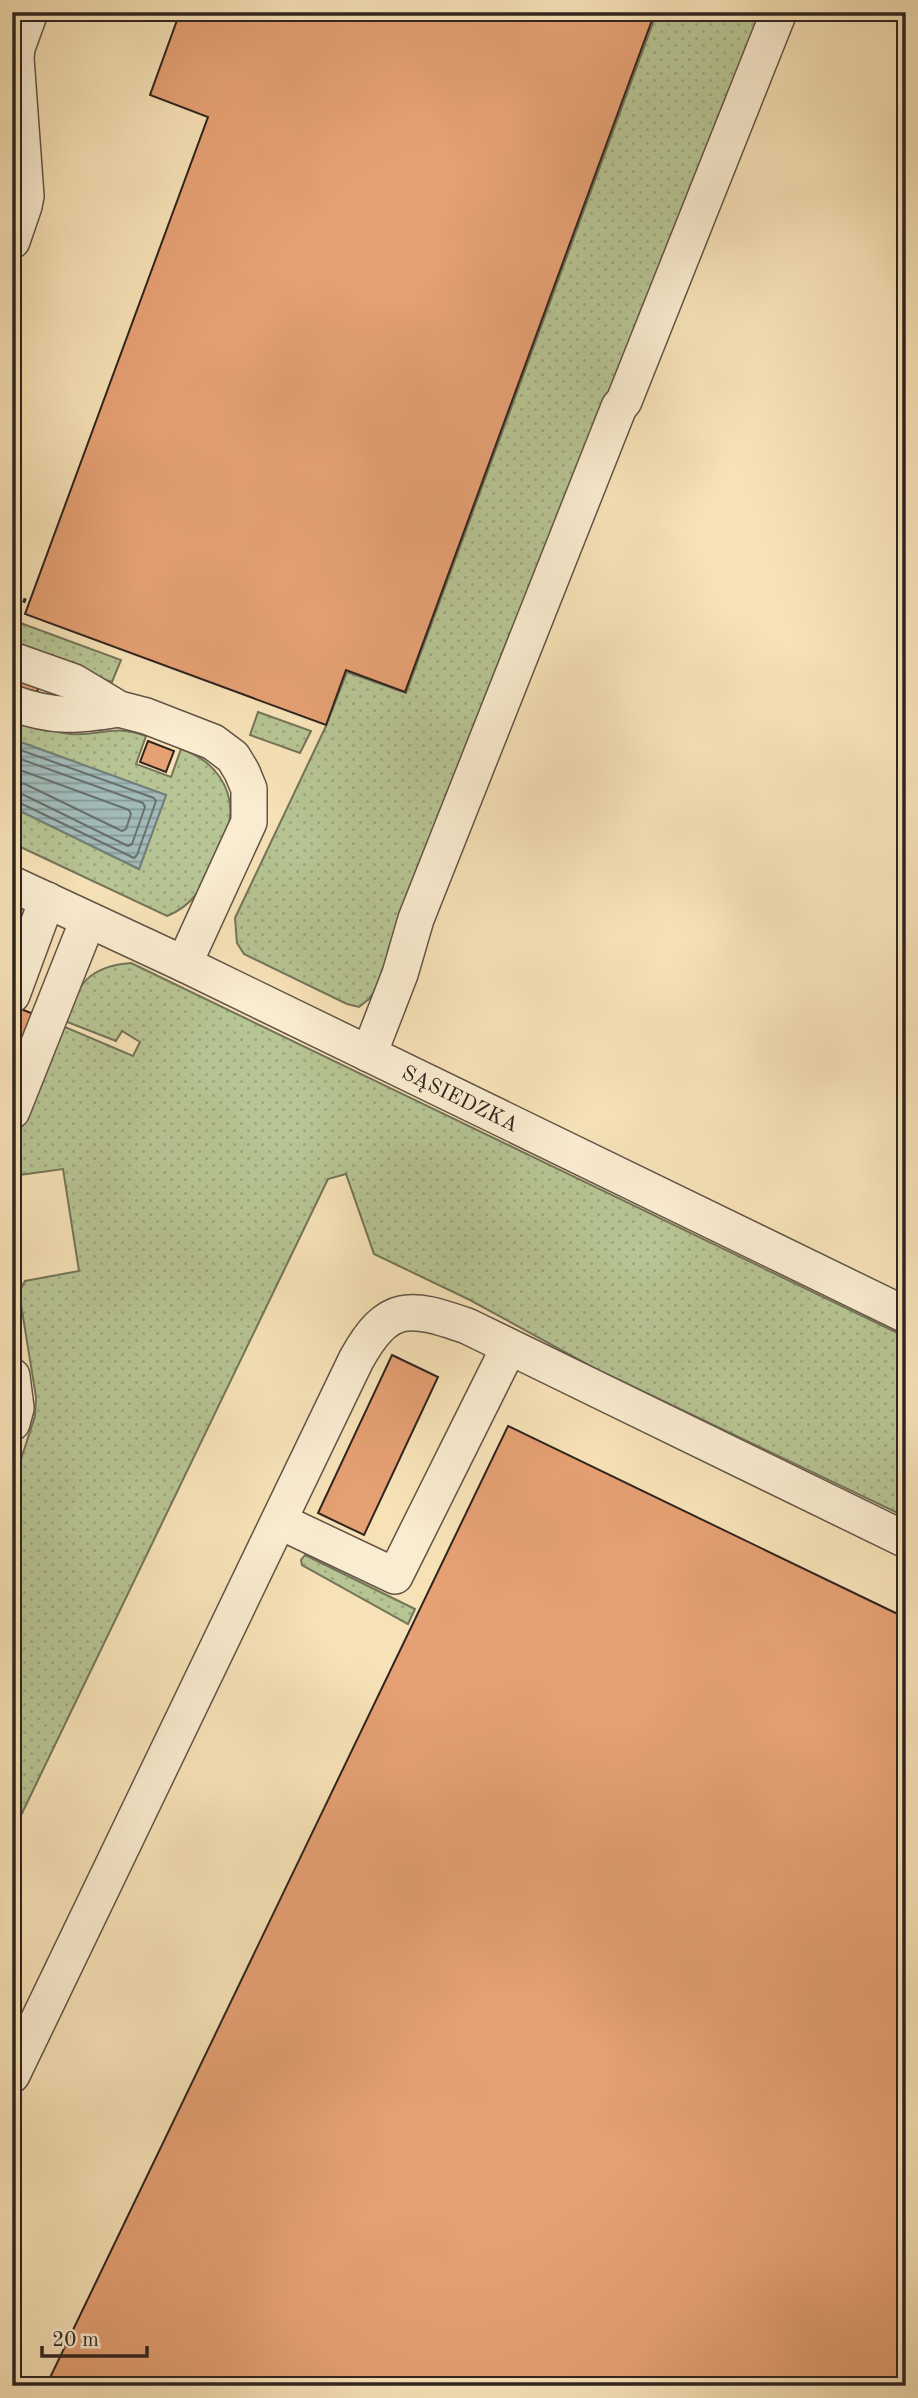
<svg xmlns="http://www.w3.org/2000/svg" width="918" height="2398" viewBox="0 0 918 2398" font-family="'Old Standard TT',serif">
	<defs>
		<pattern id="grass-dots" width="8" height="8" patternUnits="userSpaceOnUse" patternTransform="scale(1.75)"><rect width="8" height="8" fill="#b7c493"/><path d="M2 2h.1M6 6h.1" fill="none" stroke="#9ea87e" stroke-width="1.8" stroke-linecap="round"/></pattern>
		<pattern id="water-rules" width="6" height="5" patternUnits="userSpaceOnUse" patternTransform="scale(1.75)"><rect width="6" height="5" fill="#a2bbb9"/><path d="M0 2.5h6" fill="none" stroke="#849896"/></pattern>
	</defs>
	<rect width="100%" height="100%" fill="#f7e2b7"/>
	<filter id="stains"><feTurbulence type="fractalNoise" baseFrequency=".00286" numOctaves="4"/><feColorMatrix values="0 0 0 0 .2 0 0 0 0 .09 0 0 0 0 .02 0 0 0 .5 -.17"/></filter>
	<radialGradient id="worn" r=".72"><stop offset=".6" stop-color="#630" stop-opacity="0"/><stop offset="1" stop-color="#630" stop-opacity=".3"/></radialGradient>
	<!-- grass -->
	<path fill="url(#grass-dots)" stroke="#747459" stroke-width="2" d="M657,12H767L380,983L369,999L359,1007L347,1004L244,954L237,943L235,918L326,726L347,672L406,693Z
		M15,621L121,660L112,682L12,647V628Z
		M258,712L311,731L300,753L250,735Z
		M12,715C31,722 50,732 70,734C101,737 111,723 146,736L136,764L171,777L181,749C214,760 236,789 229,824C227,836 219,849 214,860C203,885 195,905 167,916L12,843V807L139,869L166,795L12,739Z
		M131,963L906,1337V1517L594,1368L470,1300L374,1254L346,1174L328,1179L12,1834V1487L35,1416L36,1397L19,1292L25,1281L79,1271L63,1169L12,1176V1145L58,1024L133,1056L140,1042L122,1031L116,1041L62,1020C79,985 88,966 131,963Z
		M305,1555L415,1609L408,1624L302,1565L301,1560Z"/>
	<!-- water -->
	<path fill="url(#water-rules)" stroke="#747f7b" stroke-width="2" d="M12,739L166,795L139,869L12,807Z"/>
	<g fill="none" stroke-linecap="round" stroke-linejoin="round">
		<!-- shore -->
		<path stroke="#69706c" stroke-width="2" d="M12,747L154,798L156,801L137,855L134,858L18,802L12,801
			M12,756L143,803L145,807L132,844L128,846L22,794L12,792
			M12,767L129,810L131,814L126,829L122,831L25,784L12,782"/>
	</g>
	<!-- building -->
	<path fill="#e5a073" stroke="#30241f" stroke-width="2" d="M180,12H655L405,692L346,670L326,725L25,614L208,117L150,95Z
		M12,672L40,683L35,698L12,690Z
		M148,741L174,751L166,772L140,762Z
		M21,1009L36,1015L18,1060L12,1058V1033Z
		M392,1355L438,1377L364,1535L318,1513Z
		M508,1426L906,1618V2386H46Z"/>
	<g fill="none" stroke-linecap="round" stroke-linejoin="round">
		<defs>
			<g id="minor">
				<path d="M12,241L24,206L26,196L16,58L17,48L30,12"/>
				<path d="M12,660L74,682L119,709L146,716L213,742L233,757L242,772L249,789V822L184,964"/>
				<path d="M12,703C54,718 76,716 119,709"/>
				<path id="s1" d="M12,884L184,964L906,1315"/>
				<path d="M12,995L47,900"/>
				<path d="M369,1054L400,974L416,919L619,407L624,401L779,12"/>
				<path d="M12,1111L88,920"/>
				<path d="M12,1376L16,1408L12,1423"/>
				<path d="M279,1521L395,1576L509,1347"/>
				<path d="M12,2075L356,1360C388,1302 409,1306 467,1326L906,1540"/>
			</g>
		</defs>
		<!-- minor casing -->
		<use href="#minor" stroke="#625445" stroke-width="38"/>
		<!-- path -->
		<path stroke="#30241f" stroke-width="4.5" stroke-dasharray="5 3.5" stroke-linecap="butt" d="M23,600L26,601"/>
		<!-- minor -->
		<use href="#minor" stroke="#faecd0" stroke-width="35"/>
	</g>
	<g text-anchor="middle" stroke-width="5" stroke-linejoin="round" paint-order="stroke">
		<!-- street labels -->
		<g font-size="21" fill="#30241f" stroke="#faecd0">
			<text dy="7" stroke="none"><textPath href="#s1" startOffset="497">SĄSIEDZKA</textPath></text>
		</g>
	</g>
	<!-- margin -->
	<rect width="918" height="2398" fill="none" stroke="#f7e2b7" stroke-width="42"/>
	<rect x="14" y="14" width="890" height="2370" fill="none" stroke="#30241f" stroke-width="3.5"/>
	<rect x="21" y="21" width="876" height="2356" fill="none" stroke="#30241f" stroke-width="2"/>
	<!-- scale -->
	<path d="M42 2346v10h105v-10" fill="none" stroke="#30241f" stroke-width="3.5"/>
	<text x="52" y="2346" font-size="21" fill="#30241f" stroke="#faecd0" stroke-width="5" paint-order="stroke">20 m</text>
	<rect width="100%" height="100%" filter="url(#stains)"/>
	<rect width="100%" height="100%" fill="url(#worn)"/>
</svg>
